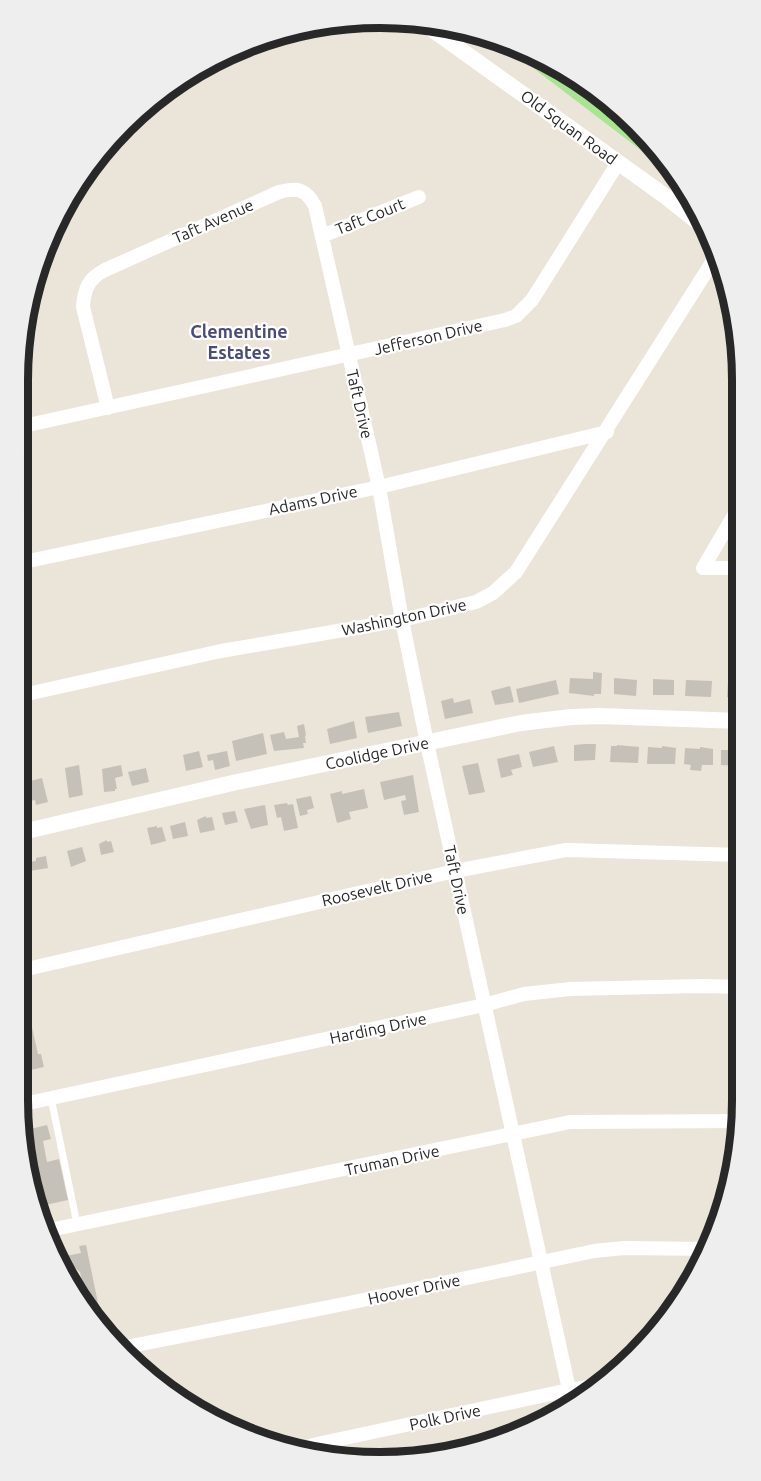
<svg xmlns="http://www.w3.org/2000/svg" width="761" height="1481" viewBox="0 0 761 1481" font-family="Ubuntu,sans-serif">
	<rect width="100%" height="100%" fill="#ebe4d8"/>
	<!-- green -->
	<path fill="#a8e591" d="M503,45L541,56L614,104V112C642,132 662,150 680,180Z"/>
	<!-- building -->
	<path fill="#c6c1b8" d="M593,672L602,673L601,694H594V696L569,693L570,678L593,679Z
		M614,678L637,680L636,696L614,694Z
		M653,679L674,680V695H653Z
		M556,680L559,694L519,703L516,689Z
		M686,680L712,681L711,697L685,696Z
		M728,682L741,683V698L727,697Z
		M510,686L514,702L495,705L491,691Z
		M453,698L454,703L470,699L473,713L445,719L441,701Z
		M399,712L402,726L368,733L365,717Z
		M354,721L357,738L330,744L327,729Z
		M304,724L306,735L305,736L306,743H303L304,748L274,751L270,735L284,732L286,739L299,737L297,726Z
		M263,733L267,754L236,761L232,741Z
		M585,744H596L595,760L574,761V745Z
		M617,745L639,747L638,763L610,762L611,746H617Z
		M554,746L558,762L533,767L529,752Z
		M662,746L676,748L675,764H647L648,747L662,748Z
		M700,747L713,749V765H702L701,771L690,770L691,765L684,764L685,748L700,749Z
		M721,750H741V766L721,765Z
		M199,751L203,767L186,771L183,755Z
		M227,751L230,766L215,770L213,760L208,761L207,755Z
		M519,754L522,767L511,770L513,775L501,778L497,759Z
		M478,763L485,792L469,795L462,766Z
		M79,765L83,795L69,798L65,768Z
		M121,765L123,776L115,778L117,789H115V791L104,792L102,769Z
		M146,768L149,782L132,786L128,772Z
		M413,775L419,812L404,815L401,801L406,800L405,795L384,800L380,782Z
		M42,778L48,802L36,805L35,800L30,801L29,797L25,798L22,783Z
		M364,789L368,808L349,812L351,819L337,823L330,794L342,791V794Z
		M311,796L314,808L307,810L308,814L300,816L296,799Z
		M287,803L288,805L293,804L298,828L284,831L281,817L277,818L274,805Z
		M265,805L268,825L251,829L244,809Z
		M235,811L238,822L225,825L222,813Z
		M206,816V818L212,817L215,830L200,833L197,820Z
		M185,822L188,836L173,839L170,826Z
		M157,826V828L162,827L166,841L151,845L147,828Z
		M107,840V842L111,841L114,852L101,855L99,844Z
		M82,847L86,861L71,867L67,851Z
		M46,856L48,868L30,871L28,862L36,861V858Z
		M26,1000L38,1054H41L44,1067L18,1073V1002Z
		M47,1125L51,1139L43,1141L47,1162L59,1159L68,1200L41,1206L42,1208L36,1210L26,1146L30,1145L26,1130Z
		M86,1245L104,1332L93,1321L89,1314L80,1272L75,1268L69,1270L66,1256L81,1253L79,1246Z"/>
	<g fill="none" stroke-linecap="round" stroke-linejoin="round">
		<!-- service -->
		<path stroke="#fff" stroke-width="7" d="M51,1098L77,1224"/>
		<!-- minor -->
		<path stroke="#fff" stroke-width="14" d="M322,236L419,197
			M108,408L83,307C84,289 89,278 105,270L279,192C297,187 306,189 315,206L379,487L402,620L427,743L572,1403
			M19,427L505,320L516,316L532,300L618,163
			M740,505L703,568H741
			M19,563L379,487L607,432
			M18,696L221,651L402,620L476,602L493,593L516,572L718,253
			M18,971L455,871L566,850L741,855
			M19,1105L484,1005L524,994L570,989L701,986L742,987
			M45,1231L570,1122L742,1121
			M121,1348L344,1304L594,1251L624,1248L709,1249
			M295,1451L317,1444L569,1390L596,1386"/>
		<!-- tertiary -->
		<path stroke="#fff" stroke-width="16" d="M426,25L665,196L709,231
			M18,833L237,782L521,723L571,717L599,716L741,721"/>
	</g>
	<g text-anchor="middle" stroke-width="4.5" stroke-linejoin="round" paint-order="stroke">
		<!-- street labels -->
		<g font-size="16" fill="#282828" stroke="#fff">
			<text transform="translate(569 127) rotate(36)" y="6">Old Squan Road</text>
			<text transform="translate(370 216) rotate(-22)" y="6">Taft Court</text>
			<text transform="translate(213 221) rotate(-24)" y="6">Taft Avenue</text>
			<text transform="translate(428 337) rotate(-13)" y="6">Jefferson Drive</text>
			<text transform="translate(360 404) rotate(77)" y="6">Taft Drive</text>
			<text transform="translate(313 500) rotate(-12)" y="6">Adams Drive</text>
			<text transform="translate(404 617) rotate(-12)" y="6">Washington Drive</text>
			<text transform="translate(377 753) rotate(-12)" y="6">Coolidge Drive</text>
			<text transform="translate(457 880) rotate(78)" y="6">Taft Drive</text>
			<text transform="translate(377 888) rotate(-13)" y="6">Roosevelt Drive</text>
			<text transform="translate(378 1028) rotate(-12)" y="6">Harding Drive</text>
			<text transform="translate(392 1160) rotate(-12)" y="6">Truman Drive</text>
			<text transform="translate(414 1289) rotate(-12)" y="6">Hoover Drive</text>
			<text transform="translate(445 1417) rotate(-12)" y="6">Polk Drive</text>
		</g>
		<!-- neighbourhood labels -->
		<g font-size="18" font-weight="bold" fill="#474c7a" stroke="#fff">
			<text x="239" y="338">Clementine<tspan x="239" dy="21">Estates</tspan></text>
		</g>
	</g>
	<!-- crop -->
	<path d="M0 0H761V1481H0ZM380 28H380A352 352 0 0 1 732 380V1100A352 352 0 0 1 380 1452H380A352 352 0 0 1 28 1100V380A352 352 0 0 1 380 28Z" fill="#eee" fill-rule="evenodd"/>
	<path fill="none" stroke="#282828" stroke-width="8" d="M380 28H380A352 352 0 0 1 732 380V1100A352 352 0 0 1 380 1452H380A352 352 0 0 1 28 1100V380A352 352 0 0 1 380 28Z"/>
</svg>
